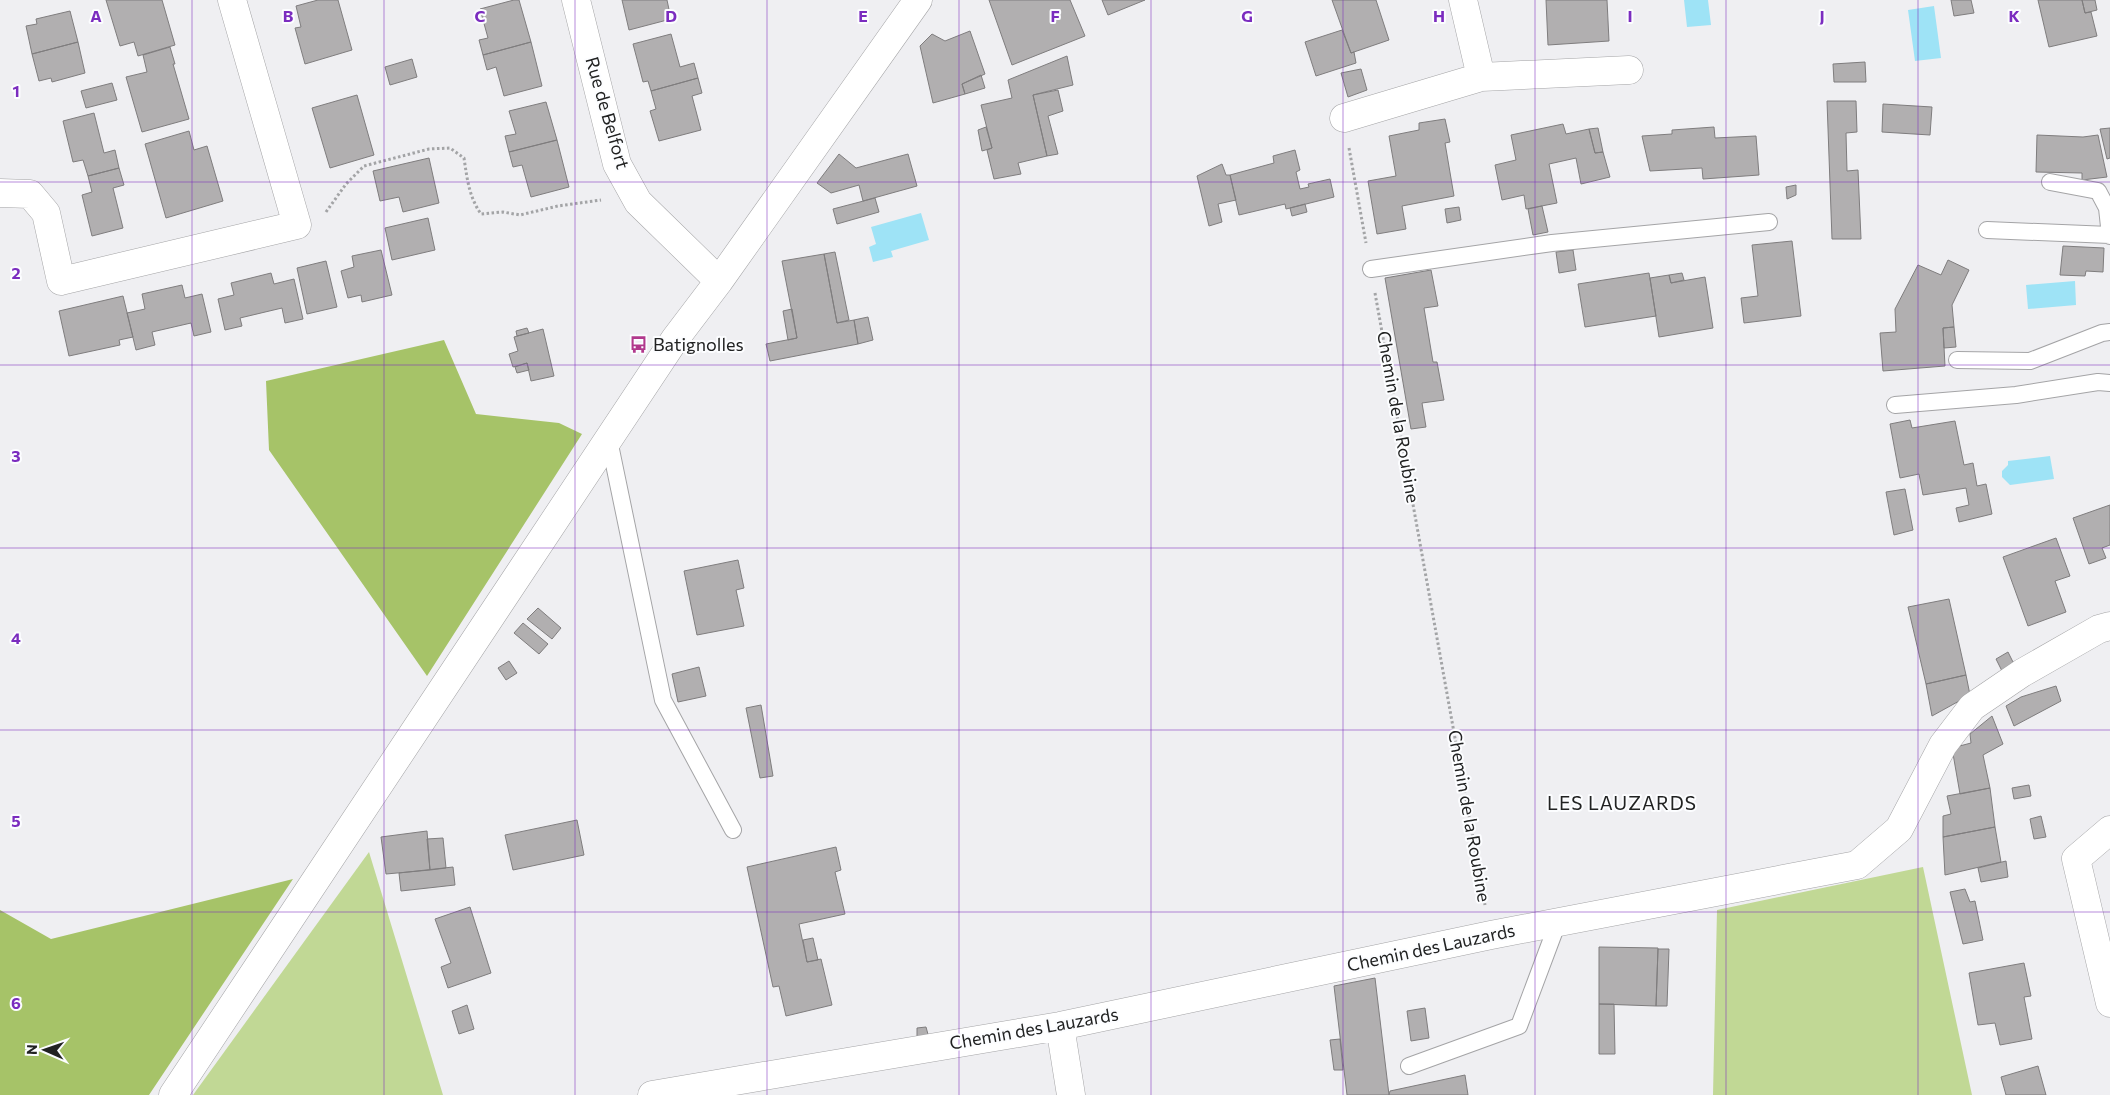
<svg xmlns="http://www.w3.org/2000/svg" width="2110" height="1095" viewBox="0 0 2110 1095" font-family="Commissioner,sans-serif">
	<rect width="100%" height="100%" fill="#efeff2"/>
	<!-- green -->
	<path fill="#c1d895" d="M369,852L443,1095H193Z
		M1923,867L1972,1095H1713L1717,910Z"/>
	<!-- forest -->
	<path fill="#a6c368" d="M444,340L476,414L559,423L582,434L427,676L269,450L266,381Z
		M293,879L149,1095H0V910L51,939Z"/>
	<!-- water -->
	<path fill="#9ee3f6" d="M1684,0H1708L1711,25L1687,27Z
		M1934,6L1941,58L1915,61L1908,10Z
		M921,213L929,240L891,251L893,257L873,262L869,247L876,244L871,227Z
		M2075,281L2076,305L2028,309L2026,285Z
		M2050,456L2054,479L2010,485L2002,477V471L2008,465V461Z"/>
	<!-- building -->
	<path fill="#b1afb0" stroke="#7f7d7e" d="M106,0H162L175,45L138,56L134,42L120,46Z
		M338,0L352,50L305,64L295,28L301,27L296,6L318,0Z
		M514,0H519L531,42L483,55L479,40L488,38L480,9Z
		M622,0H667L671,19L629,30Z
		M989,0H1070L1085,36L1012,65Z
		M1102,0H1145L1108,15Z
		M1332,0H1376L1389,40L1351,53Z
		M1546,0H1607L1609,41L1548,45Z
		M1951,0H1971L1974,13L1954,16Z
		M2038,0H2082L2085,13L2091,12L2097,36L2049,47Z
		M2082,0H2095L2097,10L2085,13Z
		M70,11L78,42L32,54L26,26L37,24L36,19Z
		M1342,30L1351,53L1354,52L1356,63L1316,76L1305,42Z
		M970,31L985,74L962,84L965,94L933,103L920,46L932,34L945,41Z
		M671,34L680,67L694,63L698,78L651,91L648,81L643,82L633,44Z
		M78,42L85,73L52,82L51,78L39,81L32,54Z
		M531,42L542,86L504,96L496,67L487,70L483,55Z
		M170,47L175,64H173L189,119L142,132L126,77L147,72L143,55Z
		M1067,56L1073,85L1033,95L1047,156L1018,163L1021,174L994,179L987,150L992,148L981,105L1012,98L1008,80Z
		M412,59L417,77L390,85L385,67Z
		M1865,62L1866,82H1834L1833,64Z
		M1361,69L1367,90L1348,97L1341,73Z
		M981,75L985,88L965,94L962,84Z
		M698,78L702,93L692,96L701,130L659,141L650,111L656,109L651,91Z
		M112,83L117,100L86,108L81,91Z
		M1058,90L1063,111L1048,116L1058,154L1047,156L1033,95Z
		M357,95L374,155L330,168L312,108Z
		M1827,101H1856L1857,132L1846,133L1847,171L1858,170L1861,239H1832Z
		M546,102L557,140L509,152L505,136L516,134L509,111Z
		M1883,104L1932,107L1930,135L1882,132Z
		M94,113L104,153L115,150L119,168L88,176L83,160L73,162L63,121Z
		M1445,119L1450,142L1445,143L1454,196L1402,206L1406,229L1377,234L1368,181L1396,176L1389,136L1419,130V123Z
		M1563,124L1566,134L1589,129L1595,153L1603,152L1610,177L1581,184L1576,158L1549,164L1557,203L1526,209L1524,195L1502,200L1495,165L1516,160L1511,135Z
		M986,127L992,148L982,151L978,130Z
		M1714,127L1715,138L1756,136L1759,175L1703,179L1702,168L1650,171L1642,136L1672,134V130Z
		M1598,128L1603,152L1595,153L1589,129Z
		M2110,128V158L2107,159L2100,129Z
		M189,131L194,150L207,146L223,201L166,218L145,144Z
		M2037,135L2083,137L2098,135L2107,177L2082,180V173L2036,172Z
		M557,140L569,187L531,197L522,165L513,167L509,152Z
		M1295,150L1300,170L1296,172L1300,189L1309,187L1308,184L1330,179L1334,197L1286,209L1285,204L1239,215L1230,175L1274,163L1273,156Z
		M839,154L856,168L908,154L917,186L863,201L859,185L831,193L817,183Z
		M429,158L439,203L403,212L399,197L380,201L373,171Z
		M1222,164L1226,175H1230L1236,200L1218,204L1222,222L1209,226L1197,176Z
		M119,168L124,185L113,188L123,228L92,236L82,195L92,192L88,176Z
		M1796,185V195L1787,199L1786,187Z
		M875,198L879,212L837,224L833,209Z
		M1305,204L1307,212L1292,216L1290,208Z
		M1542,206L1548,232L1533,235L1528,209Z
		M1459,207L1461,220L1447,223L1445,209Z
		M428,218L435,250L392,260L385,228Z
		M1792,241L1801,316L1744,323L1741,298L1758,296L1752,245Z
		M2063,246L2104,248L2103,272L2086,271L2085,276L2060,275Z
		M381,250L392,295L362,302L361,295L348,298L341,271L354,267L352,256Z
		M1573,250L1576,270L1559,273L1556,252Z
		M835,252L849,320L837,323L824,254Z
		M824,254L837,323L854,320L858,344L770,361L766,344L797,338L782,261Z
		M1948,260L1969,270L1952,305L1954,327L1943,328L1945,366L1883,371L1880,333L1896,332L1895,309L1918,265L1941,275Z
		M326,261L337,307L307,314L297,268Z
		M1431,270L1438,306L1424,308L1433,362H1437L1444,400L1422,403L1426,427L1411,429L1385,278Z
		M271,273L274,284L294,279L303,319L285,323L282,308L240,318L242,326L225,330L218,299L234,295L231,283Z
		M1649,273L1656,316L1585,327L1578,284Z
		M1682,273L1684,280L1671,283L1669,275Z
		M1669,275L1671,283L1705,277L1713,328L1659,337L1650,278Z
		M182,285L185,298L202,294L211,332L194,336L191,323L152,332L155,345L136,350L127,313L145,309L142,294Z
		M123,296L133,337L119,340L120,345L69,356L59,311Z
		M792,309L797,338L788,340L783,311Z
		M868,317L873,340L858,344L854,320Z
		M1954,327L1956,347L1944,348L1943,328Z
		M527,328L529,333L517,336L516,331Z
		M543,329L554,376L531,381L527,363L513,367L509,354L518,351L514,337Z
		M527,363L529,370L517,373L515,367Z
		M1910,420L1912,428L1955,421L1964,465L1973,463L1977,486L1986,484L1992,514L1959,522L1956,508L1969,505L1966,488L1923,495L1919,474L1900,478L1890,424Z
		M1905,489L1913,530L1894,535L1886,492Z
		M2110,505V545L2102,548L2106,558L2089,564L2073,518Z
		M2056,538L2070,576L2055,581L2066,612L2028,626L2003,557Z
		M738,560L744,588L736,590L744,626L697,635L684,571Z
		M1949,599L1966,675L1926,684L1908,607Z
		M538,608L561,628L552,639L527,619Z
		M523,623L548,644L539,654L514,633Z
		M2008,652L2015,666L2003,673L1996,659Z
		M509,661L517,673L506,680L498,668Z
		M699,667L706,696L678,702L672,674Z
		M1966,675L1970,695L1932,716L1926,684Z
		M2056,686L2061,701L2014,726L2006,706L2021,697Z
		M761,705L773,776L760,778L746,708Z
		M1992,716L2003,744L1983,755L1990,788L1960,794L1952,748L1971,743L1970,734Z
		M2029,785L2031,796L2014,799L2012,788Z
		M1990,788L1995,827L1943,837V816L1951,814L1947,796Z
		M2041,816L2046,837L2034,839L2030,819Z
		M577,820L584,855L513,870L505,835Z
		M1995,827L2001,862L1945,875L1943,837Z
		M427,831L430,870L386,874L381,837Z
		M443,838L446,868L430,870L427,839Z
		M836,847L841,870L835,872L845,914L799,924L807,962L821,959L832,1005L786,1016L779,986L773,987L747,867Z
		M2006,861L2008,877L1981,882L1978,868Z
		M453,867L455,885L401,891L399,873Z
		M1965,889L1970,902L1975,901L1983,940L1963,944L1950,892Z
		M470,907L491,973L448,988L441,967L451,963L435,919Z
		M813,938L818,960L807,962L803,940Z
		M1599,947L1658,948L1656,1006L1599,1004Z
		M1658,949H1669L1667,1006H1656Z
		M2024,963L2031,996L2024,997L2032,1039L2000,1045L1995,1023L1978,1025L1969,973Z
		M1375,978L1389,1095H1347L1334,986Z
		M1599,1004H1614L1615,1054H1599Z
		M467,1005L474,1029L459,1034L452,1011Z
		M1425,1008L1429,1038L1411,1041L1407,1011Z
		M926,1027L929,1038L917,1041V1028Z
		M1340,1039L1343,1070H1334L1330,1040Z
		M2038,1066L2046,1095H2006L2001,1077Z
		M1465,1075L1468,1095H1389L1390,1091Z"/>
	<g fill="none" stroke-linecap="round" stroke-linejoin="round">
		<defs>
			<path id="lane" d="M2050,182L2098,191L2107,208L2110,236
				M1987,230L2110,235
				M1371,269L1552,243L1769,222
				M1957,360L2030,361L2102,333L2110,332
				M1895,405L2016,395L2098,382L2110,383
				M609,440L663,700L733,830
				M1409,1066L1519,1026L1558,922"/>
			<path id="street" d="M576,0L617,164L638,202L719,281
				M1481,77L1629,70
				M1344,118L1481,77L1463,0
				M0,193L30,194L46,213L61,281L297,225L232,0
				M2110,830L2076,859L2110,1003
				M1060,1026L1071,1095
				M173,1095L675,339L719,281L918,0
				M652,1095L1060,1026L1491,935L1857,865L1899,829L1943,745L1972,707L2022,673L2099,629L2110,626"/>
		</defs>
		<!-- lane casing -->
		<use href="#lane" stroke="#a4a4a6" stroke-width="18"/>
		<!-- street casing -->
		<use href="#street" stroke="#a4a4a6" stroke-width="29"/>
		<!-- path -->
		<path stroke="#a3a4a6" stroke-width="3" stroke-dasharray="2.5 2.5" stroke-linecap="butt" d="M1349,148L1366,243
			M326,212L346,184L364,166L429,149L450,148L464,158C467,178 469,197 481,214L503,212L520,215L558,206L601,200
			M1375,293L1485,905"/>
		<!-- lane -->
		<use href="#lane" stroke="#fff" stroke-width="16"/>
		<!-- street -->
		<use href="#street" stroke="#fff" stroke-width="28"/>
	</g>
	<!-- grid -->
	<path fill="none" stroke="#7b2cbf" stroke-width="1" stroke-opacity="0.55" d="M192,0V1095M384,0V1095M575,0V1095M767,0V1095M959,0V1095M1151,0V1095M1343,0V1095M1535,0V1095M1726,0V1095M1918,0V1095M0,182H2110M0,365H2110M0,548H2110M0,730H2110M0,912H2110"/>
	<!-- icons -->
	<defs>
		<symbol id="bus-bare" viewBox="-9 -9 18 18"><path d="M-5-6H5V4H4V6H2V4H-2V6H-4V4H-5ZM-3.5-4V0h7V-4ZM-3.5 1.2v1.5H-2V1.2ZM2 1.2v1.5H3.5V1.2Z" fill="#b1388c" stroke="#fcfdff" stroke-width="2.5" paint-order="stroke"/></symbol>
	</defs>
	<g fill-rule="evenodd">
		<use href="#bus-bare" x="626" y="332" width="25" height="25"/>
	</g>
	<g text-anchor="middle" stroke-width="4" stroke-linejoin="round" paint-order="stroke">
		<!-- street labels -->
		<g font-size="18" fill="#212222" stroke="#fcfdff">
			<text transform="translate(607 113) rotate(74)" y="6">Rue de Belfort</text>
			<text transform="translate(1398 417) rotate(80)" y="6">Chemin de la Roubine</text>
			<text transform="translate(1469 816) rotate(80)" y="6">Chemin de la Roubine</text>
			<text transform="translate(1431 948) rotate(-12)" y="6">Chemin des Lauzards</text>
			<text transform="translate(1034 1029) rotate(-10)" y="6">Chemin des Lauzards</text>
		</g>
		<!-- poi labels -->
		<g font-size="18" fill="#212222" stroke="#fcfdff" text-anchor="start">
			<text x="653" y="351">Batignolles</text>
		</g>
		<!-- neighbourhood labels -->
		<g font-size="19" letter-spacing="1" fill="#212222" stroke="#fcfdff">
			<text x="1622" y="810">LES LAUZARDS</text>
		</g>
	</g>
	<g font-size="16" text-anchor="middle" font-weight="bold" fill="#7b2cbf" stroke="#fcfdff" stroke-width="4" stroke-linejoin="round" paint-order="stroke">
		<text x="96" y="22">A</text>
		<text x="288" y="22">B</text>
		<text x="480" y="22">C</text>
		<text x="671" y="22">D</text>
		<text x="863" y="22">E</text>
		<text x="1055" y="22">F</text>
		<text x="1247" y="22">G</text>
		<text x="1439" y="22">H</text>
		<text x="1630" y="22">I</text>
		<text x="1822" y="22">J</text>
		<text x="2014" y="22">K</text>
		<text x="16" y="97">1</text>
		<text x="16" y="279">2</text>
		<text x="16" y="462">3</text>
		<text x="16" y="644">4</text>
		<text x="16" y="827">5</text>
		<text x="16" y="1009">6</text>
	</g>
	<!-- north arrow -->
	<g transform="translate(45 1050) rotate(272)" stroke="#fcfdff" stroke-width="4" paint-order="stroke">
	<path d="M0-4L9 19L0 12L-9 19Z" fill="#212222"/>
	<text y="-8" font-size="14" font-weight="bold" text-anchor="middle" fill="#212222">N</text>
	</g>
</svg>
